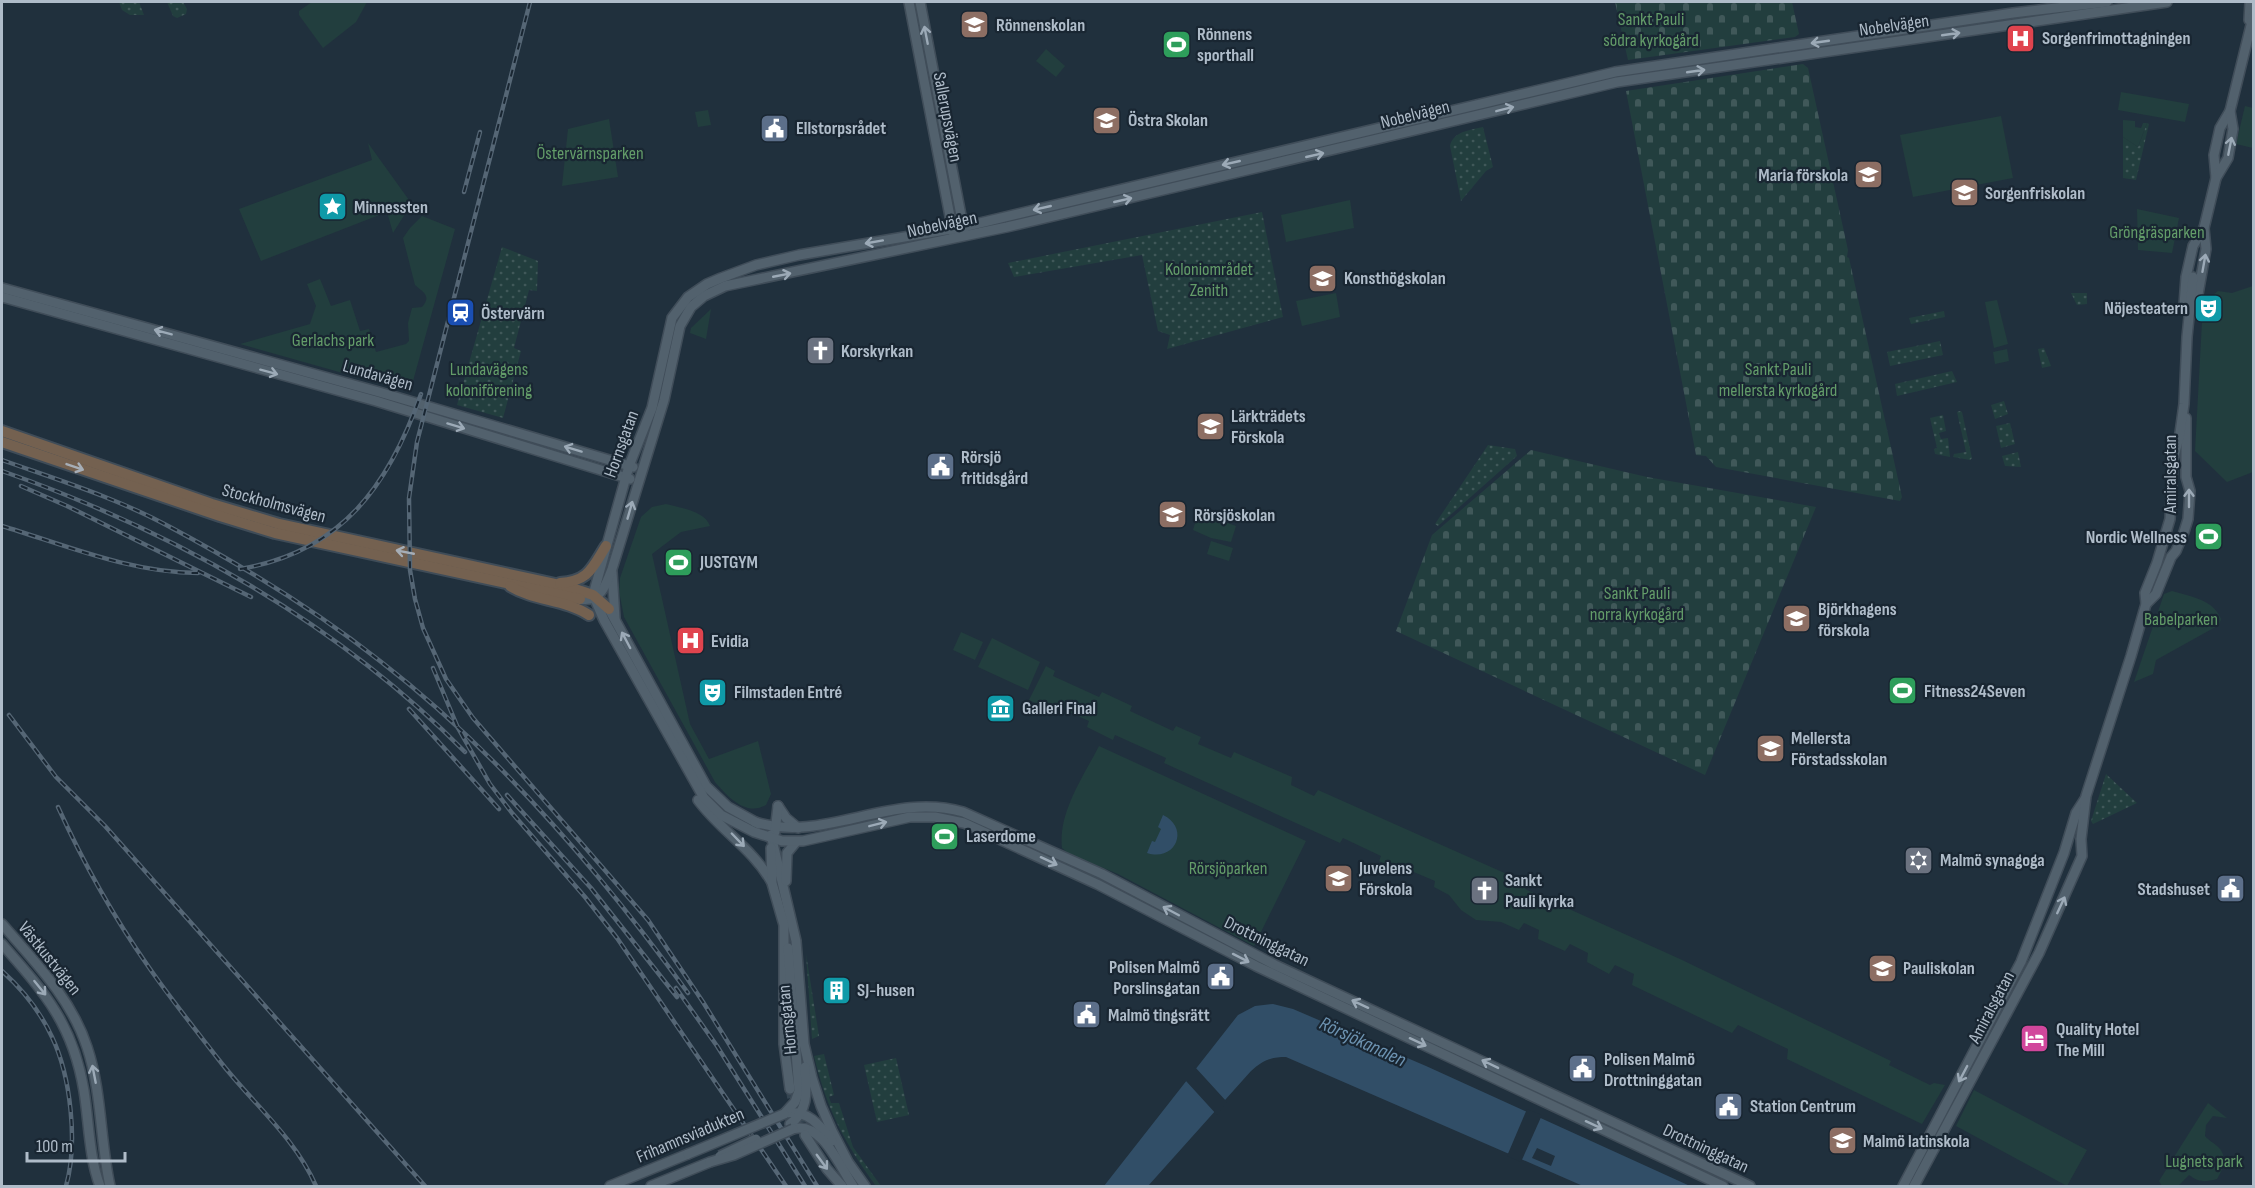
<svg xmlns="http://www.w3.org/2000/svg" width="2255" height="1188" viewBox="0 0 2255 1188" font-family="'Sofia Sans Condensed',sans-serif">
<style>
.grass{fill:url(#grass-dots)}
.cemetery{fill:url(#cemetery-stones)}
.park{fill:#223e3e}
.water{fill:#314e67}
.pier{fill:#20303d}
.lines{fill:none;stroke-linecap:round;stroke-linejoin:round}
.major-tunnel{stroke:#354552;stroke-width:9;stroke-dasharray:9 4.5;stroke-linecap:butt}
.major-casing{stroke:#404d59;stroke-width:12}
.highway-casing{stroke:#3f4c58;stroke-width:14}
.major{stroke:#52616d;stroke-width:9}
.highway{stroke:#746150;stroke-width:10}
.rail-casing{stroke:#556675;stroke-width:4.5}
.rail{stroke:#192632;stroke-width:2;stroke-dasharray:7;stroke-linecap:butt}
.major-bridge-casing{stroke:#404d59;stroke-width:12;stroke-linecap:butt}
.major-bridge{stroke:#52616d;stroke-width:9}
.oneway{stroke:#9caab7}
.oneway2{stroke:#a6aeb7}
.labels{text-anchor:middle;stroke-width:4.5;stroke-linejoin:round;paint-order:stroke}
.park-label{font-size:18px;fill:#639c69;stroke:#192632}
.poi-label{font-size:18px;font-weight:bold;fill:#afbcc9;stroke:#192632;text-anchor:start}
.street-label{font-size:18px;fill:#afbcc9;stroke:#192632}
.water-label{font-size:20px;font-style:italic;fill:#6c92b0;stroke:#192632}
</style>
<defs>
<pattern id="grass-dots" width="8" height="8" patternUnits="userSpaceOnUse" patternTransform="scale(1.5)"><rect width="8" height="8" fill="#223e3e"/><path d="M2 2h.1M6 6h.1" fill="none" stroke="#405859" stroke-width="1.8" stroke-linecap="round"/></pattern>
<pattern id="cemetery-stones" width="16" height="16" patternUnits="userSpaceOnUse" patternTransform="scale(1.5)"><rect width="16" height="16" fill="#223e3e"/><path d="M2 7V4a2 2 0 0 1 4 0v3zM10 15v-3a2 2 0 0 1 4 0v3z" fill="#405859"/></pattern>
</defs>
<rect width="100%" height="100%" fill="#20303d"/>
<g class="grass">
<polygon points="119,2 139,2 144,15 130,15 122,10"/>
<polygon points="167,2 183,2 187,9 186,14 177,18 173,16"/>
<polygon points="2147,123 2149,124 2136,180 2123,178 2123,137 2138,147"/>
<path d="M1483,127l10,40 -7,4 -25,30 -11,-55c3,-15 21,-16 33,-19z"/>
<polygon points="1262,212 1283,317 1167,349 1170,335 1158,331 1142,255 1014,277 1008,263"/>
<polygon points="502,247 538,261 537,291 529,290 514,348 521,351 503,418 457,405"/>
<polygon points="2071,293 2087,293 2087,304 2077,305"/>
<polygon points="1944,311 1945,317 1911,324 1909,318"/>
<polygon points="1940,341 1943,355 1890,366 1887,352"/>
<polygon points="2044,348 2051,366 2042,368 2038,349"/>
<polygon points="1952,371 1957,382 1897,396 1895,384"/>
<polygon points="2004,401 2008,414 1995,419 1991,405"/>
<polygon points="1960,411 1962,412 1972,458 1970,460 1953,457 1954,454 1966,452 1957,412"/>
<polygon points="1943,415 1946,431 1939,433 1941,439 1948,438 1950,457 1935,454 1934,449 1937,448 1930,418"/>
<polygon points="2010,423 2015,444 2001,448 1996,426"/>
<polygon points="1488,445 1515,449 1517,456 1438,526 1435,524"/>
<polygon points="2018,452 2021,467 2005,466 2002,456"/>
<polygon points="2106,774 2137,803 2093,824 2091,821"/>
<polygon points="806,954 819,1036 812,1039"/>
<path d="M824,1054l10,41 -5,2 2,6h8l14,44 28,39h-5c-32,-44 -49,-76 -62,-130z"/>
<polygon points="896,1058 909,1115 877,1122 864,1065"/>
</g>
<g class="cemetery">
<polygon points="1615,2 1792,2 1799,34 1795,37 1628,60"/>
<polygon points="1803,64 1808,68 1848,250 1847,257 1849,258 1902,497 1900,501 1716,467 1706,456 1696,455 1626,91"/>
<polygon points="1531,450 1647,477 1816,507 1705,775 1396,631 1432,535"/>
</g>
<g class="park">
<polygon points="312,2 367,2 356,22 323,48 299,15 299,11"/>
<polygon points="1046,49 1065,66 1056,77 1036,61"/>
<polygon points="2121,92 2189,104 2185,122 2118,110"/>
<polygon points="2245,106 2253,108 2253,148 2236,144"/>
<polygon points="708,110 711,125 698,127 695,112"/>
<polygon points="2001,116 2013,178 1913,197 1900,135"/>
<polygon points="609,119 618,177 562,186 568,129"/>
<polygon points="2123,120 2135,121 2135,127 2141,128 2143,123 2147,123 2138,147 2123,137"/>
<polygon points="368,143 409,200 410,206 393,233 387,212 261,261 239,209 372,160"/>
<polygon points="1350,200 1354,228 1286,242 1281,215"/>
<polygon points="2137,209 2179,218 2172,253 2138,250"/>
<path d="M422,216l33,13 -45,163 -170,-48 70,-20 6,-18 -9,-22 13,-5 11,27 19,-6 10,31 9,-2 7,23 30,-8 3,-3 -1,-18 4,-15 10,-1c10,-11 1,-15 -7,-22l-12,-47 7,-10z"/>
<polygon points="2253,286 2253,472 2227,482 2195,451 2203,303 2218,291 2232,293"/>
<polygon points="1336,293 1340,317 1302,326 1296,301"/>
<polygon points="1997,300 2008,344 1994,348 1985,302"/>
<polygon points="711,309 706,339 690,333 691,328"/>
<polygon points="2007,349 2009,361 1995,364 1993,352"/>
<path d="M666,504c15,4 39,7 44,22l-29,6 -29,22 38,170 19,35 49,-18 13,53 -5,11c-20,12 -39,-9 -51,-23l-91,-165 -5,-26 1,-13 21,-61 11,-10z"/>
<polygon points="1198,514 1217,519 1236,526 1231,542 1211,538 1193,530"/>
<polygon points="1211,541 1233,548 1229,561 1207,554"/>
<path d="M2172,591c19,6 41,8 49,28l-2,6 -63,35 -3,14 -19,8 30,-88z"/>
<polygon points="961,632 983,642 975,660 953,650"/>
<polygon points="992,638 1040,662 1028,690 978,667"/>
<polygon points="1046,666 1055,671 1053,676 1099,697 1102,692 1132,706 1130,711 1173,731 1176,726 1201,737 1198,744 1231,758 1234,752 1292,777 1291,785 1314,796 1318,790 1509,875 1527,890 1680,959 1891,1061 1889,1065 1930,1085 1934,1083 1945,1085 1922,1124 1787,1059 1788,1049 1738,1025 1732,1033 1632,985 1634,974 1615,965 1609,974 1587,962 1588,953 1570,944 1565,951 1538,939 1539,930 1524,923 1519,930 1501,922 1476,920 1461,910 1449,895 1434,887 1435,881 1409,870 1407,875 1379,861 1381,856 1343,838 1340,843 1164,763 1166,758 1115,735 1113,740 1087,727 1089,721 1044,701 1041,706 1029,700"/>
<path d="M1099,746l207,95 -52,105 -136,-72 -49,-20 -7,-6c-4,-35 21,-71 37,-102z"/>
<polygon points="1974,1090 2087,1150 2067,1186 1956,1126"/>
<path d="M2208,1103l19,15 -14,-2 -7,9 -1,11c4,5 8,6 12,10 11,9 7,22 0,33 -12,3 -17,4 -28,-4l-11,11h-16l-3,-5z"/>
</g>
<g class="water">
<path d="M1163,815c27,13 13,47 -16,38l5,-12 3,1 6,-13 -3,-2z"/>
<path d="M1273,1004l20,5 133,57 264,120h-107l-297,-129c-16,0 -24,4 -35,14l-103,115h-44l134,-171 17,-9z"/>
</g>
<g class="pier">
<polygon points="1195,1067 1227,1102 1217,1115 1186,1081 1182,1081"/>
<polygon points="1527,1109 1542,1115 1521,1162 1507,1156"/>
<polygon points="1537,1148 1555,1156 1551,1166 1532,1158"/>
</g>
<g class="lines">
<polyline class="major-tunnel" points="790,1089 794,1109 805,1135"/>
<defs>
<g id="major">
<polyline points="909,2 953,232"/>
<polyline points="920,2 964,231"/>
<polyline points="2249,20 2250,2"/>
<polyline points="2216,178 2214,155 2220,128 2230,111 2254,13"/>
<polyline points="2,288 379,392 633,467"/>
<polyline points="2,297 376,401 630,479"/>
<polyline points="2197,300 2206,249 2204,228"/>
<polyline points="2184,305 2186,277 2193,246 2204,228 2216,178 2228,158 2233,129 2230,111"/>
<polyline points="612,572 615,618"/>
<path d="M580,599c20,4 26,-14 32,-30l52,-169 16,-74 11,-19 13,-11 21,-10 282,-59 610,-145 550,-80"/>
<polyline points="2146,604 2156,594 2171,557 2176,551 2184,532 2188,519 2190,491 2186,477 2186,418"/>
<polyline points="609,609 706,786 728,807 759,824"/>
<path d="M698,800c22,30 54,48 73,81"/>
<polyline points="778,806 786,818 798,828"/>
<path d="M755,822c69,22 136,-31 208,-10l139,62 173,91 475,221"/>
<polyline points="775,832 778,806"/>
<polyline points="771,835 796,941 804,1044 812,1078 821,1106 832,1131 848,1162 865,1186"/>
<polyline points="771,848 772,883 784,925 784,1044 790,1089"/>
<polyline points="786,881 787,853 796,842"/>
<path d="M2,924c33,38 69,74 85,123 15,45 13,94 23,139"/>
<path d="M2,944c43,49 71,80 82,147 5,31 5,66 16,95"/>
<path d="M785,1113c23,-3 34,11 47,28"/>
<polyline points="784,1114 795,1102 799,1091 788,948"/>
<path d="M790,1124c20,-14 16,-36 15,-57"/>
<path d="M793,1129c29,-8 47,38 60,57"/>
<polyline points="805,1135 827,1169 842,1186"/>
<polyline points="610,1186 688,1154"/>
<polyline points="651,1186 710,1162"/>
<polyline points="1723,1186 1256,966 1097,884 964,823 935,817 910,817 803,841 782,841 754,832 721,815 704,798 604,620 593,595 629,466 652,408 672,318 688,297 707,284 721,278 756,265 799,255 963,227 1615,72 2013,13 2107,2"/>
<polyline points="1903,1186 2021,962 2064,853 2076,813 2085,799"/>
<polyline points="1914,1186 2039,953 2082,856 2081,839 2086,796 2131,656 2146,604 2145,593 2157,563 2170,519 2173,460 2180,433 2184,404 2187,337 2193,277"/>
</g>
<g id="highway">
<polyline points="2,431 212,504 279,524 569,587 593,595 609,609"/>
<polyline points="2,442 220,516 275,533 580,599"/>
<path d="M560,583c29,-2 32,-15 46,-37"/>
<path d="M510,586c24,15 55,13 79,29"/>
</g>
</defs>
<use href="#major" class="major-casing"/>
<use href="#highway" class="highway-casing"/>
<use href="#major" class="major"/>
<use href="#highway" class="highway"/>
<defs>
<g id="rail">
<polyline points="530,2 417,442 409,498 410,570 415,599 423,628 446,679 473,718 648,920 703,1002 817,1186"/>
<polyline points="464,192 480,132"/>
<path d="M2,460c56,20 115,38 168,67 73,39 145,83 210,134 118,91 221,212 308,332"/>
<path d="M2,471c171,60 335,151 463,281"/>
<polyline points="21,486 67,506 251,597"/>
<path d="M2,526c63,19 129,47 196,47"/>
<path d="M240,569c102,-17 149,-84 181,-175"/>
<polyline points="433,668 458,728 490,784 512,813 585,897 617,938 786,1186"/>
<polyline points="409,709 499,809"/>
<polyline points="9,715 56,777 105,826 425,1186"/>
<polyline points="507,795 591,888 677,997"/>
<path d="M58,807c25,55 55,109 90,159 22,32 47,63 71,94 33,43 75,76 97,126"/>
<path d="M2,971c20,18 38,40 50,66 19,40 26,107 14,149"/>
<polyline points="676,988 717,1046 805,1186"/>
</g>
</defs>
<use href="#rail" class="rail-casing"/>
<use href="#rail" class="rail"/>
<defs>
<g id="major-bridge">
<polyline points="688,1154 784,1114"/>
<polyline points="720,1156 756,1139"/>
<polyline points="710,1162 734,1155 793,1129"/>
</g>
</defs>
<use href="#major-bridge" class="major-bridge-casing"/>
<use href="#major-bridge" class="major-bridge"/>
</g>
<defs><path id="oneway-shaft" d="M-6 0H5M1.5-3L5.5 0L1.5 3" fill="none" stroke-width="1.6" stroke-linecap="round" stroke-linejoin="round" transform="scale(1.5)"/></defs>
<g class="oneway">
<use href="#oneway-shaft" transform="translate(1951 34) rotate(-8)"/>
<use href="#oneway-shaft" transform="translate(926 35) rotate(-101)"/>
<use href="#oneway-shaft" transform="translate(1820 42) rotate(172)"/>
<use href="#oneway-shaft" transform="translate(1696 71) rotate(-8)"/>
<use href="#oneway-shaft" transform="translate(1505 109) rotate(-14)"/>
<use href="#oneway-shaft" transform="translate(2230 146) rotate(-79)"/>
<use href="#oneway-shaft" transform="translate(1315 155) rotate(-13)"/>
<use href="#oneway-shaft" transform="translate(1231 163) rotate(167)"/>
<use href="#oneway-shaft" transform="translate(1123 200) rotate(-13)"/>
<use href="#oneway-shaft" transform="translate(1042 208) rotate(167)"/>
<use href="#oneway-shaft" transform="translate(874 242) rotate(170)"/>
<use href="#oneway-shaft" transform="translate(2204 263) rotate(-80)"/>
<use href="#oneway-shaft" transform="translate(782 275) rotate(-11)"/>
<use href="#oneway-shaft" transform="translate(163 332) rotate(-165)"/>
<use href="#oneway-shaft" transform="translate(269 372) rotate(15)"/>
<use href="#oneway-shaft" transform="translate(456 426) rotate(17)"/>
<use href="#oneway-shaft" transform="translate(573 449) rotate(-163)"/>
<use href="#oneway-shaft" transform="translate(2189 498) rotate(-90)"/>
<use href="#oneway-shaft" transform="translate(630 510) rotate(-74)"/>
<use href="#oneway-shaft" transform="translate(626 640) rotate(-118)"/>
<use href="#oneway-shaft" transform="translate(878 824) rotate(-14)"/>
<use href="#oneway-shaft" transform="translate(738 840) rotate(46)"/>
<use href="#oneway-shaft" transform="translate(1049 861) rotate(25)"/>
<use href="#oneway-shaft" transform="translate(2061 905) rotate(-65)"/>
<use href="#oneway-shaft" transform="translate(1171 911) rotate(-152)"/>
<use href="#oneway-shaft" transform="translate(1241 958) rotate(27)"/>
<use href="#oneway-shaft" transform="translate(40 988) rotate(51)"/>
<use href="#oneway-shaft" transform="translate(1360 1004) rotate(-155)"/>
<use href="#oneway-shaft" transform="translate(1418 1042) rotate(25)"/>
<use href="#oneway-shaft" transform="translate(1490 1064) rotate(-154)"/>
<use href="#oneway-shaft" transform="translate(94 1074) rotate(-101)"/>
<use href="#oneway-shaft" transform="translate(1963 1074) rotate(118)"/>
<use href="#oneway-shaft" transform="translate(1594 1125) rotate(25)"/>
<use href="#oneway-shaft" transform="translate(822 1162) rotate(54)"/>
</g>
<g class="oneway2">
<use href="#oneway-shaft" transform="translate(75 467) rotate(19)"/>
<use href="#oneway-shaft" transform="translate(405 552) rotate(-169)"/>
</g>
<defs>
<symbol id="school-square" viewBox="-11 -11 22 22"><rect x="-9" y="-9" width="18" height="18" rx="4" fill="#8d6e63" stroke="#192632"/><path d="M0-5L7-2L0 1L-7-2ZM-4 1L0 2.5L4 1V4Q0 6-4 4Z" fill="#fff"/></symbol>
<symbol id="hospital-square" viewBox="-11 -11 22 22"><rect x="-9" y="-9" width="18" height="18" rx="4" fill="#e0444e" stroke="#192632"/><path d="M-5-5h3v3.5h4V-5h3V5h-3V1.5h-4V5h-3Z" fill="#fff"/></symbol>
<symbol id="stadium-square" viewBox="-11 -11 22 22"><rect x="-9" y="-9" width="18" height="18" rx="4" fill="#2e9e5b" stroke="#192632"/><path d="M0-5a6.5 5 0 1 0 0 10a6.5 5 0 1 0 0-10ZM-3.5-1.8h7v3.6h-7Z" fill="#fff"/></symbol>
<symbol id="civic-square" viewBox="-11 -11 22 22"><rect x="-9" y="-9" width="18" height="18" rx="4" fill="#5c6f8a" stroke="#192632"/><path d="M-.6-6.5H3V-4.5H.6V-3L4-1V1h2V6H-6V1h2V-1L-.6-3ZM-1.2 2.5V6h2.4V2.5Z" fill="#fff"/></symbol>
<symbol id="sight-square" viewBox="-11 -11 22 22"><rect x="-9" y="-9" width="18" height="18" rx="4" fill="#0f9aa8" stroke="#192632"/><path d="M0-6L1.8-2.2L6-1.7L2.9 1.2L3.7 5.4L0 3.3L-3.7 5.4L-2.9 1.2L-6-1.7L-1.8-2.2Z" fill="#fff"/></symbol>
<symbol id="university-square" viewBox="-11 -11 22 22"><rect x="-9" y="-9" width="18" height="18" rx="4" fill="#8d6e63" stroke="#192632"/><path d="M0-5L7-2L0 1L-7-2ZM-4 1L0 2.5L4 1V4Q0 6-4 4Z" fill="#fff"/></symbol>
<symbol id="theatre-square" viewBox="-11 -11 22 22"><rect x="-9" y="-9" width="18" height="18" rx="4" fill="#0f9aa8" stroke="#192632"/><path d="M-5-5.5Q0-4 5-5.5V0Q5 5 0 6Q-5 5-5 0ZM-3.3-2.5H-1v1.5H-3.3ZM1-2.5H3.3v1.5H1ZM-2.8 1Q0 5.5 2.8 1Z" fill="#fff"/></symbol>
<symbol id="station-square" viewBox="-11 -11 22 22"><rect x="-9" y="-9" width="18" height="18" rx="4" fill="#1a4fb4" stroke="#192632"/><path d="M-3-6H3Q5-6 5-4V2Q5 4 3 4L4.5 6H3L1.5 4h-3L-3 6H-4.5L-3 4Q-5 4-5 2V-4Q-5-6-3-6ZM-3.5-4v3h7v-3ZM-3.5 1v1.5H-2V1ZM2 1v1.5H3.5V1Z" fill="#fff"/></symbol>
<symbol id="church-square" viewBox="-11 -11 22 22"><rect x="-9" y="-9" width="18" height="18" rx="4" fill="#6b7280" stroke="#192632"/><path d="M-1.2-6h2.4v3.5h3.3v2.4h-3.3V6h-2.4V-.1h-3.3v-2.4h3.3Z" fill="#fff"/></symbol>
<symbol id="museum-square" viewBox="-11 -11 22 22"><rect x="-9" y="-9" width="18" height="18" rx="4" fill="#0f9aa8" stroke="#192632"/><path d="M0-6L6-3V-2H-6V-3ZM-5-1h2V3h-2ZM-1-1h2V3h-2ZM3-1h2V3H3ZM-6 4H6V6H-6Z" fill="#fff"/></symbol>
<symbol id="synagogue-square" viewBox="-11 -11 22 22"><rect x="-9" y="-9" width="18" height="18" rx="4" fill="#6b7280" stroke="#192632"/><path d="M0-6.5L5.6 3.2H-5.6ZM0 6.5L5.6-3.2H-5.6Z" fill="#fff"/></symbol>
<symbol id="building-square" viewBox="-11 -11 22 22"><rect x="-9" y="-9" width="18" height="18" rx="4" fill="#0f9aa8" stroke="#192632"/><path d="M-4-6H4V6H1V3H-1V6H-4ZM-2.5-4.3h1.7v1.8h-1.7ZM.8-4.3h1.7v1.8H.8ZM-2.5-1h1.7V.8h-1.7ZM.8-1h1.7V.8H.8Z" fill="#fff"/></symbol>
<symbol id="hotel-square" viewBox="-11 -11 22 22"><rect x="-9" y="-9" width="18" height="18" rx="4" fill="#d1479c" stroke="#192632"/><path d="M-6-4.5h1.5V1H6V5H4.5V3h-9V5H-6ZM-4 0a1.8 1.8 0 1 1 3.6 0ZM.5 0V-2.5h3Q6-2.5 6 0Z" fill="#fff"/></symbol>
</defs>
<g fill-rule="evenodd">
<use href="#school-square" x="958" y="8" width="33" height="33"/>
<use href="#hospital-square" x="2004" y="22" width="33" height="33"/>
<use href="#stadium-square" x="1160" y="28" width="33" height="33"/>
<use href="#school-square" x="1090" y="104" width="33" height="33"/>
<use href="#civic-square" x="758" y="112" width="33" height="33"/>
<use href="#school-square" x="1852" y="158" width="33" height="33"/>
<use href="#school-square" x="1948" y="176" width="33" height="33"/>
<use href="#sight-square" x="316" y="190" width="33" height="33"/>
<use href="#university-square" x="1306" y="262" width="33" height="33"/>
<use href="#theatre-square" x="2192" y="292" width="33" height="33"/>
<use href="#station-square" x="444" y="296" width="33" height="33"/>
<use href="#church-square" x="804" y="334" width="33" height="33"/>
<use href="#school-square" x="1194" y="410" width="33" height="33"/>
<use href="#civic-square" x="924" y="450" width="33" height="33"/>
<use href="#school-square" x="1156" y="498" width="33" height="33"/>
<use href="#stadium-square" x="2192" y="520" width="33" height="33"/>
<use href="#stadium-square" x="662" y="546" width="33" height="33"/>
<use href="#school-square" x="1780" y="602" width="33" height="33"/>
<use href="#hospital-square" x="674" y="624" width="33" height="33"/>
<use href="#stadium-square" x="1886" y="674" width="33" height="33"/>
<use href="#theatre-square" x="696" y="676" width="33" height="33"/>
<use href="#museum-square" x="984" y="692" width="33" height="33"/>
<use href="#school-square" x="1754" y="732" width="33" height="33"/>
<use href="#stadium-square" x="928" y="820" width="33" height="33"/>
<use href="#synagogue-square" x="1902" y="844" width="33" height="33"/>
<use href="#school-square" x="1322" y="862" width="33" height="33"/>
<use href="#civic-square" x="2214" y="872" width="33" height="33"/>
<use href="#church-square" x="1468" y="874" width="33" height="33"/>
<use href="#school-square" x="1866" y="952" width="33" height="33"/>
<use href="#civic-square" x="1204" y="960" width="33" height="33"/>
<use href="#building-square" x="820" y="974" width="33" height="33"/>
<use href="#civic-square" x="1070" y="998" width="33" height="33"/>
<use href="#hotel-square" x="2018" y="1022" width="33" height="33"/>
<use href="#civic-square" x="1566" y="1052" width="33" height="33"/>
<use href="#civic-square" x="1712" y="1090" width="33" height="33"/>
<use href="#school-square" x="1826" y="1124" width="33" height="33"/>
</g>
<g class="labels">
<g class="park-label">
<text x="1651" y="25">Sankt Pauli<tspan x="1651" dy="21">södra kyrkogård</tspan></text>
<text x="590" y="159">Östervärnsparken</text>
<text x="2157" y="238">Gröngräsparken</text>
<text x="1209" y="275">Koloniområdet<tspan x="1209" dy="21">Zenith</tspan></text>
<text x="333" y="346">Gerlachs park</text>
<text x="489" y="375">Lundavägens<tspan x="489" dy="21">koloniförening</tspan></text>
<text x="1778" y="375">Sankt Pauli<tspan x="1778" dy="21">mellersta kyrkogård</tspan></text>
<text x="1637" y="599">Sankt Pauli<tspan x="1637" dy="21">norra kyrkogård</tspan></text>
<text x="2181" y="625">Babelparken</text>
<text x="1228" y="874">Rörsjöparken</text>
<text x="2204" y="1167">Lugnets park</text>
</g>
<g class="poi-label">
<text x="996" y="31">Rönnenskolan</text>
<text x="1197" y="40">Rönnens<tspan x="1197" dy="21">sporthall</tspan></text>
<text x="2042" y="44">Sorgenfrimottagningen</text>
<text x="1128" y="126">Östra Skolan</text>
<text x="796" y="134">Ellstorpsrådet</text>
<text x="1848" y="181" text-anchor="end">Maria förskola</text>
<text x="1985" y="199">Sorgenfriskolan</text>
<text x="354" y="213">Minnessten</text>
<text x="1344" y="284">Konsthögskolan</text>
<text x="2188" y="314" text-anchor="end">Nöjesteatern</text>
<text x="481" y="319">Östervärn</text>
<text x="841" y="357">Korskyrkan</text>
<text x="1231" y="422">Lärkträdets<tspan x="1231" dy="21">Förskola</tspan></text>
<text x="961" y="463">Rörsjö<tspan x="961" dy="21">fritidsgård</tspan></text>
<text x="1194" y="521">Rörsjöskolan</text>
<text x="2187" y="543" text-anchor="end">Nordic Wellness</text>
<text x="700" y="568">JUSTGYM</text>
<text x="1818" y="615">Björkhagens<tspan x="1818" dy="21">förskola</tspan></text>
<text x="711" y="647">Evidia</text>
<text x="1924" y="697">Fitness24Seven</text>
<text x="734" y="698">Filmstaden Entré</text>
<text x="1022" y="714">Galleri Final</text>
<text x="1791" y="744">Mellersta<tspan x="1791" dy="21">Förstadsskolan</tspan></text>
<text x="966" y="842">Laserdome</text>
<text x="1940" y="866">Malmö synagoga</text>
<text x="1359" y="874">Juvelens<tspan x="1359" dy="21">Förskola</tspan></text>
<text x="1505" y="886">Sankt<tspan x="1505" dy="21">Pauli kyrka</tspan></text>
<text x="2210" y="895" text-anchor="end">Stadshuset</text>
<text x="1200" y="973" text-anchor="end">Polisen Malmö<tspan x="1200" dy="21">Porslinsgatan</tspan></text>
<text x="1903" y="974">Pauliskolan</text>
<text x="857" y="996">SJ-husen</text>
<text x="1108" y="1021">Malmö tingsrätt</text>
<text x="2056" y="1035">Quality Hotel<tspan x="2056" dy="21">The Mill</tspan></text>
<text x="1604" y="1065">Polisen Malmö<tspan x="1604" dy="21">Drottninggatan</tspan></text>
<text x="1750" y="1112">Station Centrum</text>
<text x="1863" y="1147">Malmö latinskola</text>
</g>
<g class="street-label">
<text transform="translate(1894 25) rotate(-8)" y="6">Nobelvägen</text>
<text transform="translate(1415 114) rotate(-14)" y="6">Nobelvägen</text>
<text transform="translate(948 117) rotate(79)" y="6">Sallerupsvägen</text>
<text transform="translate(942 224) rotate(-12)" y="6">Nobelvägen</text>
<text transform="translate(378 375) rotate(16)" y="6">Lundavägen</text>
<text transform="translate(621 444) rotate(-70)" y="6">Hornsgatan</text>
<text transform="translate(2170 474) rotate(-90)" y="6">Amiralsgatan</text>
<text transform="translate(274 503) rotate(15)" y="6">Stockholmsvägen</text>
<text transform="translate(1267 941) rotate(26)" y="6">Drottninggatan</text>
<text transform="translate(50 958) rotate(51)" y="6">Västkustvägen</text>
<text transform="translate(1991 1007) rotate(-62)" y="6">Amiralsgatan</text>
<text transform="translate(787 1020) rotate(-96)" y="6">Hornsgatan</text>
<text transform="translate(690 1135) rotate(-23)" y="6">Frihamnsviadukten</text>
<text transform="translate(1706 1148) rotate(25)" y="6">Drottninggatan</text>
</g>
<g class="water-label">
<text transform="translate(1363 1041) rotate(25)" y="7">Rörsjökanalen</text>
</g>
</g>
<rect width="2255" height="1188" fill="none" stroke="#afbcc9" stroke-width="6"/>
<path d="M27 1152v9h98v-9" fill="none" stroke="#afbcc9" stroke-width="3"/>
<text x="36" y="1152" font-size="18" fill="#afbcc9" stroke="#192632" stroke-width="4.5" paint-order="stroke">100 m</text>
</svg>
